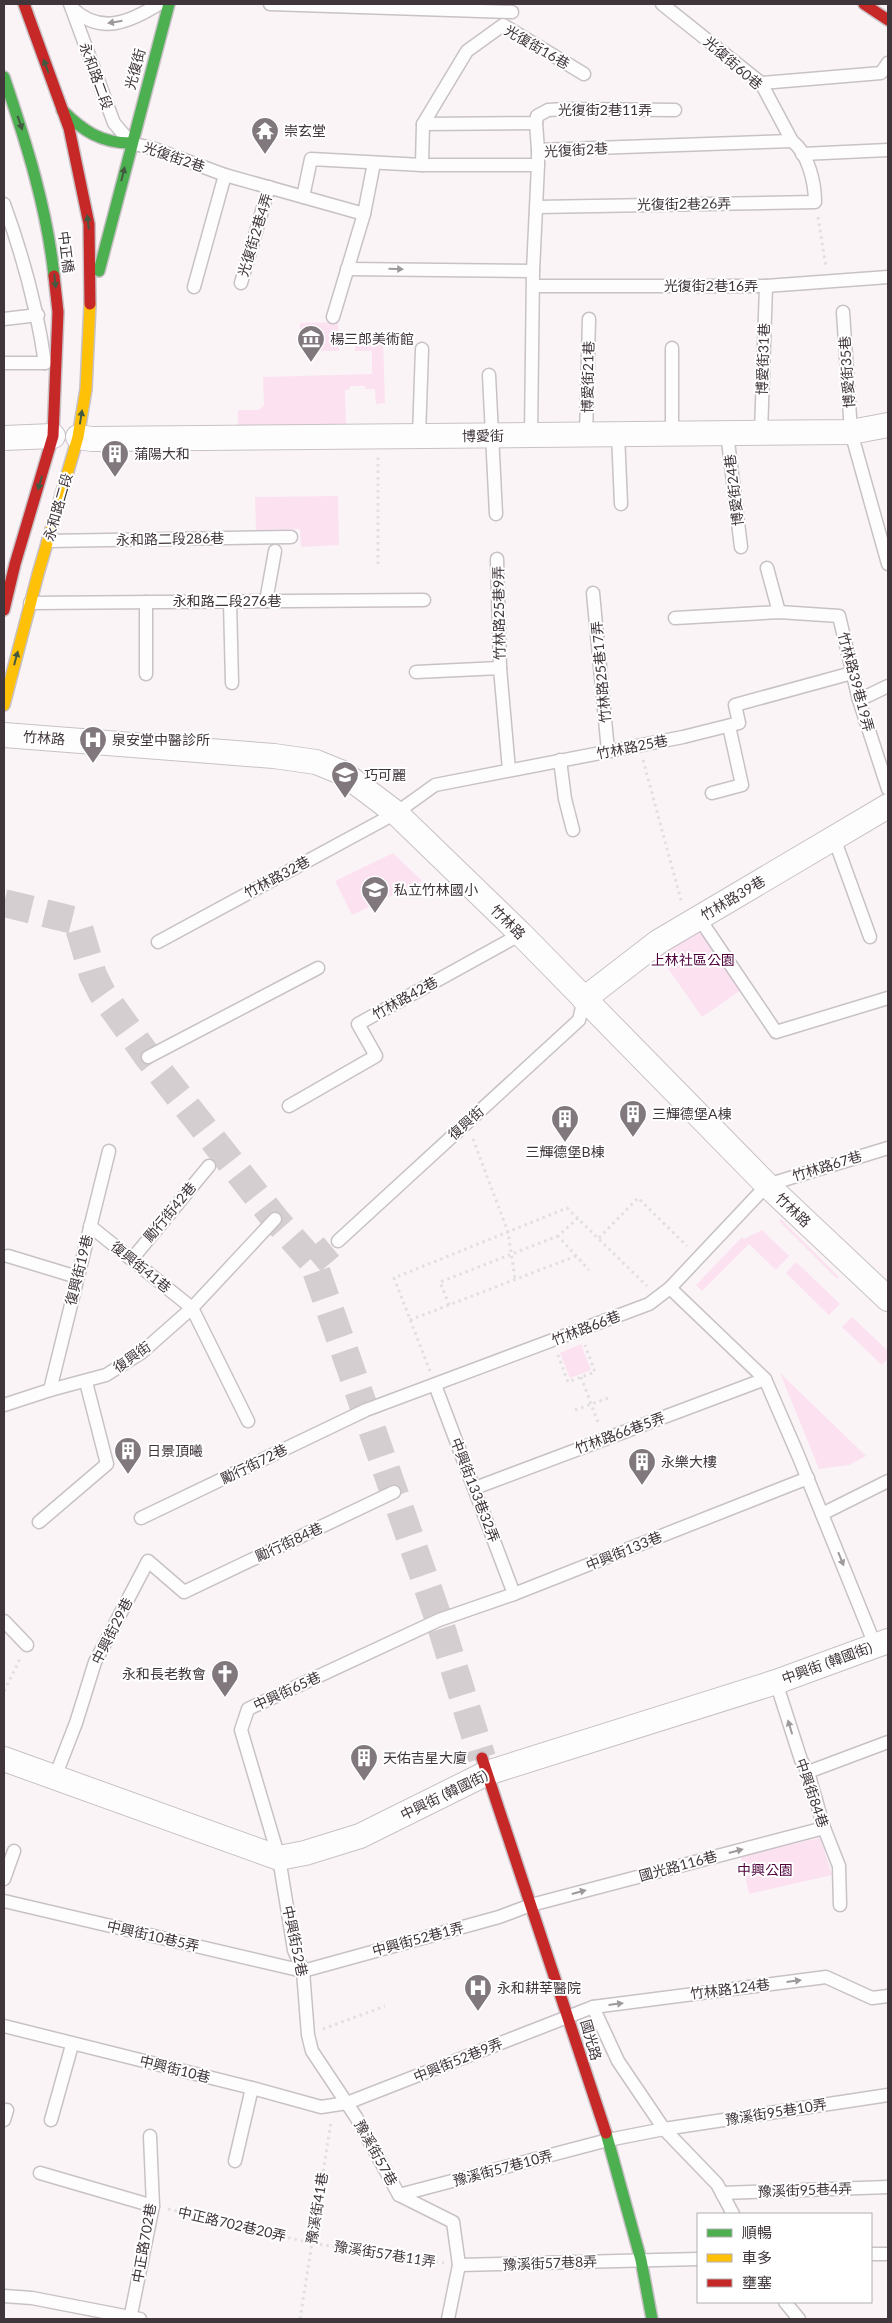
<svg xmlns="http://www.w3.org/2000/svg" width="892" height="2323" viewBox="0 0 892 2323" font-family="Lato,'Noto Sans TC',sans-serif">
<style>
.green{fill:#fce1f1}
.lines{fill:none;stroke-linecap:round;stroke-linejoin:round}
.street-tunnel{stroke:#d5ced1;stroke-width:24;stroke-dasharray:24 12;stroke-linecap:butt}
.secondary-tunnel{stroke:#d5ced1;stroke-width:28;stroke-dasharray:28 14;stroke-linecap:butt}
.lane-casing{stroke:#c8c1c6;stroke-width:15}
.street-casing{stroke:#c8c1c6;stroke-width:26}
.fast-casing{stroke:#c8c1c6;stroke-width:14}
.slow-casing{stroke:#c8c1c6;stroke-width:14}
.jam-casing{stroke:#c8c1c6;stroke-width:14}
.path{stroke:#e1dfe0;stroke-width:3;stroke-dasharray:2.5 4;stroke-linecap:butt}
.lane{stroke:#fefdfe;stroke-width:12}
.street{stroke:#fefdfe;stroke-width:24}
.fast{stroke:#4caf50;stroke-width:11}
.slow{stroke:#ffc107;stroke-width:11}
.jam{stroke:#c62828;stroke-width:11}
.oneway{fill:#9e999c}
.oneway2{fill:#435a41}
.labels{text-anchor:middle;stroke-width:4;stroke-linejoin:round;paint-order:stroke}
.street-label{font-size:14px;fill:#3f353b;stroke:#fff}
.poi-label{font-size:14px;fill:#3f353b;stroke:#fff;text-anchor:start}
.park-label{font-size:14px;fill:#4e003c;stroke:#fff}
</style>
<rect width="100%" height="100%" fill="#faf4f7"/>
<g class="green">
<polygon points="338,322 339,351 317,351 316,349 309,349 309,347 300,345 300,323"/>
<polygon points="355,340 383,340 385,403 376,404 375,389 365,389 365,386 350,386 350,389 345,390 346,427 238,429 238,410 259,410 264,405 263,377 372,374 372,351 355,351"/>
<polygon points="338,496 339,545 301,547 300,529 256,530 255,497"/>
<polygon points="393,853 422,881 352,915 335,881"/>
<polygon points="687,932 704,932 741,990 702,1017 658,954"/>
<polygon points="781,1219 839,1277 837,1279 779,1221"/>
<polygon points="762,1230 789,1256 776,1270 749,1244 702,1291 696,1285 742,1237 744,1239"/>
<polygon points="796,1262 840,1304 829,1315 786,1273"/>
<polygon points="852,1317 888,1351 888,1358 882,1365 842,1327"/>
<polygon points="581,1344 591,1370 570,1378 560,1353"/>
<polygon points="780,1373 866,1456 849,1465 819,1469"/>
<polygon points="820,1838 832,1875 749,1894 741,1856"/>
</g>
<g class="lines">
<polyline class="street-tunnel" points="313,1262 338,1241"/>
<polyline class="secondary-tunnel" points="4,903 77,921 93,975 102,993 148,1057 275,1219 313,1262 439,1620 482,1758"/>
<defs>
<g id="lane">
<polyline points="70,4 114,123 131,143 155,149 225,175 364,214 374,163"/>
<polyline points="270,4 512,12"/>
<path d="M73,9c28,26 57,13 86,-5"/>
<polyline points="761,83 881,73 888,63"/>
<polyline points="536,123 538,150"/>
<polyline points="423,124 536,123 537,116 548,110 565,109 675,110"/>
<polyline points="802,154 888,150"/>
<polyline points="422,165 423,124 467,51 503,25 584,74"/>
<polyline points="303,197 311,159 422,165 538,165 538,150 792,141"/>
<path d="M4,204c19,52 33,104 41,159"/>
<path d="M538,207l277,-5c0,-20 -7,-49 -23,-61l-31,-58 -99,-79"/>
<polyline points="347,269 533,271"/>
<polyline points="241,283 269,187"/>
<polyline points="534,286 766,286 888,277"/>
<polyline points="194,287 225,175"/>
<polyline points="843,312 851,432 888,564"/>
<polyline points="333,317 364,214"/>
<polyline points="4,319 38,315"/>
<polyline points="672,348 672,434"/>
<polyline points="4,363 45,363"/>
<polyline points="489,375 496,514"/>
<polyline points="727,433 741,547"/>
<polyline points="761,433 766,286"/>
<polyline points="618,434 621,504"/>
<polyline points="531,435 533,271 538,165"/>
<polyline points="586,435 589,319"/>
<polyline points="419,436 422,349"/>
<polyline points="48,541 291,537"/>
<polyline points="497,559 500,668"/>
<polyline points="767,568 779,612"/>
<polyline points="593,593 608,751"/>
<polyline points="230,601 232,683"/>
<polyline points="266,601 275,551"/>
<polyline points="146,602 146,674"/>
<polyline points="30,603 424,600"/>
<polyline points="675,618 779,612 839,616 859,700 888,789"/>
<polyline points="416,672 500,668 509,770"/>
<polyline points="859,700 888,686"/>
<polyline points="560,760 565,799 573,830"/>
<polyline points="712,793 742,785 729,726"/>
<polyline points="834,838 870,937"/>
<polyline points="699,918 776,1032 888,998"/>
<polyline points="158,942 396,813 435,785 683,737 739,723 735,705 852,673"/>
<polyline points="148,1057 318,968"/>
<polyline points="289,1106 376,1056 358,1024 521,934"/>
<polyline points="90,1226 192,1308 248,1421"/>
<polyline points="338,1241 579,1020 584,999"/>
<polyline points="8,1256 77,1277"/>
<polyline points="132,1259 209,1166"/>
<polyline points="670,1288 765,1379 798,1455 875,1645"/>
<polyline points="435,1385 514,1594"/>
<polyline points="50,1390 109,1151"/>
<polyline points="4,1405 50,1390 106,1375 141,1353 192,1308 275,1219"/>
<polyline points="475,1488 765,1379"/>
<polyline points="822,1514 888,1481"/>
<polyline points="141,1518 366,1410 649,1304 670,1288 767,1185 888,1148"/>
<polyline points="39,1522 107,1464 86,1382"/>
<polyline points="4,1621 27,1645"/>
<polyline points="776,1682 801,1760 808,1772 824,1828 839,1866 840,1905"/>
<polyline points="808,1772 888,1742"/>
<polyline points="55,1777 76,1723 95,1662 148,1561 184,1592 394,1492"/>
<polyline points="4,1879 14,1851"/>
<polyline points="4,1901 303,1971 499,1917 531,1905 824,1828"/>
<polyline points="593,2007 618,2061 664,2129 717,2184 733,2214"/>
<polyline points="4,2026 252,2088 321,2107 347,2103 593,2007 826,1977 872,1998 888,1996"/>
<polyline points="4,2120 7,2110"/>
<polyline points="51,2120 72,2045"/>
<polyline points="235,2161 252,2088"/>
<polyline points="40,2173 153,2206"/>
<polyline points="722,2193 888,2187"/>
<polyline points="399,2195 608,2140 664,2129 888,2095"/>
<polyline points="871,2254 888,2254"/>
<polyline points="459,2265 698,2259"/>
<polyline points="4,2296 32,2298 140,2319"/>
<polyline points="785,2302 799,2319"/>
<polyline points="130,2319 153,2206 150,2136"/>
<polyline points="448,2319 459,2265 453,2222 399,2195 356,2117 312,2051 308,2035 303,1971 294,1950 279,1858 241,1730 248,1709 439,1620 514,1594 808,1478"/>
</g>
<g id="street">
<polyline points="78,437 92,439 851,432 888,425"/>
<polyline points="4,438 53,436"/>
<polyline points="4,735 274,756 316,762 343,773 396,813 521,934 767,1185 888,1299"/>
<polyline points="584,999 658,942 888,806"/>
<polyline points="4,1759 279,1858 305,1853 360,1836 487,1773 776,1682 888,1641"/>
</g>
<g id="fast">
<path d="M4,77c22,65 43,131 50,199"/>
<path d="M62,110c21,21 39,33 69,33"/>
<polyline points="99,271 169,4"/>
<polyline points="606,2133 641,2260 652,2319"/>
</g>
<polyline id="slow" points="4,705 38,574 78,437 86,389 90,304"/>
<g id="jam">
<polyline points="24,4 69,128 89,224 90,304"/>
<polyline points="864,4 888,20"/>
<polyline points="4,610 15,564 53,436 58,312 54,276"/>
<polyline points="482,1758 606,2133"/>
</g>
</defs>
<use href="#lane" class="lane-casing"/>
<use href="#street" class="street-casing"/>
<use href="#fast" class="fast-casing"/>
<use href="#slow" class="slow-casing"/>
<use href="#jam" class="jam-casing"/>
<g class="path">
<polyline points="818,217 826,267"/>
<polyline points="378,564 378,457"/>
<polyline points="643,760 682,904"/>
<polyline points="473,1139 508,1232 515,1279"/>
<polyline points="578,1218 558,1236 589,1270"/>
<polyline points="599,1238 638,1198 687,1246"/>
<polyline points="449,1305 440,1282 558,1236"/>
<polyline points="410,1320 576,1256"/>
<polyline points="558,1355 568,1382 595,1372 585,1345"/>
<polyline points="430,1371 394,1278 567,1208 647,1286"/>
<polyline points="581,1377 599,1425"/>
<polyline points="575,1410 608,1398"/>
<polyline points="4,1691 20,1659"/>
<polyline points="323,2029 385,2006"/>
<polyline points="168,2209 311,2243 444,2263"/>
<polyline points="300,2319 331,2122"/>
</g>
<use href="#lane" class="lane"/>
<use href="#street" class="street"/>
<use href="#fast" class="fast"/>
<use href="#slow" class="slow"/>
<use href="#jam" class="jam"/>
</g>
<defs><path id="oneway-solid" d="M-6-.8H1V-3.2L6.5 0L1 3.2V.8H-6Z" transform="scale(1.25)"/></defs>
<g class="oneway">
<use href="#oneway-solid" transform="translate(115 22) rotate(171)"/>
<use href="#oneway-solid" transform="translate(396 269) rotate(1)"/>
<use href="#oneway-solid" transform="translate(841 1559) rotate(68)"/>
<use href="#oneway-solid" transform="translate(790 1727) rotate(-107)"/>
<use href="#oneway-solid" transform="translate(736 1851) rotate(-15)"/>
<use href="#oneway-solid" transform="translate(579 1892) rotate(-15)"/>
<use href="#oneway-solid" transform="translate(794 1981) rotate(-7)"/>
<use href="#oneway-solid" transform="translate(616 2004) rotate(-7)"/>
</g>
<g class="oneway2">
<use href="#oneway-solid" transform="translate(46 66) rotate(-110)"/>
<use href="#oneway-solid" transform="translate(20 123) rotate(71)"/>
<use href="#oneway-solid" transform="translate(123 174) rotate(-76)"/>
<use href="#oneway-solid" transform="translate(88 222) rotate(-97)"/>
<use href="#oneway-solid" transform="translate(55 281) rotate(84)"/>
<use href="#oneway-solid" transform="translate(81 417) rotate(-81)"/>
<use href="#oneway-solid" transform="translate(40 483) rotate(106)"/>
<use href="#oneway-solid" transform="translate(16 658) rotate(-75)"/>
</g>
<defs>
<symbol id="temple-pin" viewBox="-11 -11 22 30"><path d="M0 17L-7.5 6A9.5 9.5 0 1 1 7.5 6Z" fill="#80787d" stroke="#fff"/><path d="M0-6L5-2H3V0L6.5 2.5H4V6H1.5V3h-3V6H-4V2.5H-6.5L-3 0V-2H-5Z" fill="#fff"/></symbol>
<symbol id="museum-pin" viewBox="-11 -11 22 30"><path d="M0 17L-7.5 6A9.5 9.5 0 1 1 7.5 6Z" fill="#80787d" stroke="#fff"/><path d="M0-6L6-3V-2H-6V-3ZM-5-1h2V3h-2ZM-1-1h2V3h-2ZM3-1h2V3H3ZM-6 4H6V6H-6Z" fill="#fff"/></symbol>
<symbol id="building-pin" viewBox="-11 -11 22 30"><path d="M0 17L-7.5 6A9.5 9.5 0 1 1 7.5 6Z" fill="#80787d" stroke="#fff"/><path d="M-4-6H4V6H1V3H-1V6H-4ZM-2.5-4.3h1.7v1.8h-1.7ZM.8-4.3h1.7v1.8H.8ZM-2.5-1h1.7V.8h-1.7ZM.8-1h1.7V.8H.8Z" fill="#fff"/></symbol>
<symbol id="hospital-pin" viewBox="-11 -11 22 30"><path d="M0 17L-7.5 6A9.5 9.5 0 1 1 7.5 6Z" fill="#80787d" stroke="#fff"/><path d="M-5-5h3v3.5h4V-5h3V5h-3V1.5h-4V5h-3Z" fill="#fff"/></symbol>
<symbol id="school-pin" viewBox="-11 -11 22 30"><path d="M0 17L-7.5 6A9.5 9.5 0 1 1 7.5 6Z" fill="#80787d" stroke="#fff"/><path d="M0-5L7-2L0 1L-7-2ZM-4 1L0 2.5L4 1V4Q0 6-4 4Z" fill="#fff"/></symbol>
<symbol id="church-pin" viewBox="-11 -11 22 30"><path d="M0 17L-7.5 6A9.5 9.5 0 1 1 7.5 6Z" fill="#80787d" stroke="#fff"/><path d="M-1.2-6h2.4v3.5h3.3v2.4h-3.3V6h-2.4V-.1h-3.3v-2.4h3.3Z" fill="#fff"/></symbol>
</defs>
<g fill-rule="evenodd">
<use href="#temple-pin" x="249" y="115" width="32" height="43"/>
<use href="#museum-pin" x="295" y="323" width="32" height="43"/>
<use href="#building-pin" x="99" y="438" width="32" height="43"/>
<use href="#hospital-pin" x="77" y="724" width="32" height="43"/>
<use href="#school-pin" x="329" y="759" width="32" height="43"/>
<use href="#school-pin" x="359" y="874" width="32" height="43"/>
<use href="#building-pin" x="617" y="1098" width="32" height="43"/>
<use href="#building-pin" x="549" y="1103" width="32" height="43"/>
<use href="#building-pin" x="112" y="1435" width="32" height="43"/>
<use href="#building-pin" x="626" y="1446" width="32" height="43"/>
<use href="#church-pin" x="209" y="1658" width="32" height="43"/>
<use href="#building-pin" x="348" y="1742" width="32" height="43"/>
<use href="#hospital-pin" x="462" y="1972" width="32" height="43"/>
</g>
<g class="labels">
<g class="street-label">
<text transform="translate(537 47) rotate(30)" y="5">光復街16巷</text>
<text transform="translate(733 63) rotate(41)" y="5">光復街60巷</text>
<text transform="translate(135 69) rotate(-75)" y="5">光復街</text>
<text transform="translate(96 76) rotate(70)" y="5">永和路二段</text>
<text x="605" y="115">光復街2巷11弄</text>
<text transform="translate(576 150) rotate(-3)" y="5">光復街2巷</text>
<text transform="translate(174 157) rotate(19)" y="5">光復街2巷</text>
<text transform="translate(684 204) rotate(-1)" y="5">光復街2巷26弄</text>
<text transform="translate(255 235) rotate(-73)" y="5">光復街2巷4弄</text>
<text transform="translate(66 252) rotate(83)" y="5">中正橋</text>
<text x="711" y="291">光復街2巷16弄</text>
<text transform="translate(763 359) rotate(-88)" y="5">博愛街31巷</text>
<text transform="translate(847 372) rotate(-94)" y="5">博愛街35巷</text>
<text transform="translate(588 377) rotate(-89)" y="5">博愛街21巷</text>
<text transform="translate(483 436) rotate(-1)" y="5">博愛街</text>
<text transform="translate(734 490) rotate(-97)" y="5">博愛街24巷</text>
<text transform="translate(58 507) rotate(-74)" y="5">永和路二段</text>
<text transform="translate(170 539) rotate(-1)" y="5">永和路二段286巷</text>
<text x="227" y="606">永和路二段276巷</text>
<text transform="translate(499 613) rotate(-91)" y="5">竹林路25巷9弄</text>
<text transform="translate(601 672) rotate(-95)" y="5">竹林路25巷17弄</text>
<text transform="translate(856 682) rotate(75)" y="5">竹林路39巷19弄</text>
<text transform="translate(44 738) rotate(4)" y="5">竹林路</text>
<text transform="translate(632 747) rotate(-11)" y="5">竹林路25巷</text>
<text transform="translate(277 877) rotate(-28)" y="5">竹林路32巷</text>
<text transform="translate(733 898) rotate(-31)" y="5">竹林路39巷</text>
<text transform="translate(508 922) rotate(45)" y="5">竹林路</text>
<text transform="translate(405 998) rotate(-29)" y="5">竹林路42巷</text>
<text transform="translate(466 1123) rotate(-42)" y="5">復興街</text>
<text transform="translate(827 1166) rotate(-17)" y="5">竹林路67巷</text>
<text transform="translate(793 1210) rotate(43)" y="5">竹林路</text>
<text transform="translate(170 1212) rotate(-50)" y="5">勵行街42巷</text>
<text transform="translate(141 1267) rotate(39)" y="5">復興街41巷</text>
<text transform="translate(79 1270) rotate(-76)" y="5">復興街19巷</text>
<text transform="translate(586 1328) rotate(-21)" y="5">竹林路66巷</text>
<text transform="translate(132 1357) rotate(-35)" y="5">復興街</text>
<text transform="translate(620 1433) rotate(-20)" y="5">竹林路66巷5弄</text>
<text transform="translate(254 1464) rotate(-26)" y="5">勵行街72巷</text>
<text transform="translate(475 1490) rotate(69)" y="5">中興街133巷32弄</text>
<text transform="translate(289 1542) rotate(-25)" y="5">勵行街84巷</text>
<text transform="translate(624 1551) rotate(-22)" y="5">中興街133巷</text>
<text transform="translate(112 1631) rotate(-63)" y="5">中興街29巷</text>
<text transform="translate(827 1663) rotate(-20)" y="5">中興街 (韓國街)</text>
<text transform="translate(287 1691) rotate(-25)" y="5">中興街65巷</text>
<text transform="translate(812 1793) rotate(71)" y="5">中興街84巷</text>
<text transform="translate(444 1795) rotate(-26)" y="5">中興街 (韓國街)</text>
<text transform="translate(678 1866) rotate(-15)" y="5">國光路116巷</text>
<text transform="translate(153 1936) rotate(13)" y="5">中興街10巷5弄</text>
<text transform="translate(418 1939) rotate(-15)" y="5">中興街52巷1弄</text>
<text transform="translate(295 1941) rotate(78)" y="5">中興街52巷</text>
<text transform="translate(730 1989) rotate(-7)" y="5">竹林路124巷</text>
<text transform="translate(591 2040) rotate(74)" y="5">國光路</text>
<text transform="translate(458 2060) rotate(-22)" y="5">中興街52巷9弄</text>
<text transform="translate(175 2069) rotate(14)" y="5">中興街10巷</text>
<text transform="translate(776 2112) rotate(-9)" y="5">豫溪街95巷10弄</text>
<text transform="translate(376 2153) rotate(61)" y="5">豫溪街57巷</text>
<text transform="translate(503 2168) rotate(-15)" y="5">豫溪街57巷10弄</text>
<text transform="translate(805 2190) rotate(-2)" y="5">豫溪街95巷4弄</text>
<text transform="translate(317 2208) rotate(-81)" y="5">豫溪街41巷</text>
<text transform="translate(232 2224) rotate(13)" y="5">中正路702巷20弄</text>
<text transform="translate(144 2243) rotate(-80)" y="5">中正路702巷</text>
<text transform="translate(385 2254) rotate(9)" y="5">豫溪街57巷11弄</text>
<text transform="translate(550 2263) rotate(-2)" y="5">豫溪街57巷8弄</text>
</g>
<g class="poi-label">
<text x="284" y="136">崇玄堂</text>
<text x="330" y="344">楊三郎美術館</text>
<text x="134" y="459">蒲陽大和</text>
<text x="112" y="745">泉安堂中醫診所</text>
<text x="364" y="780">巧可麗</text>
<text x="394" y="895">私立竹林國小</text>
<text x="652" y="1119">三輝德堡A棟</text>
<text x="565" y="1157" text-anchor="middle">三輝德堡B棟</text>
<text x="147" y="1456">日景頂曦</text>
<text x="661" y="1467">永樂大樓</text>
<text x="206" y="1679" text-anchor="end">永和長老教會</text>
<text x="383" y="1763">天佑吉星大廈</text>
<text x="497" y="1993">永和耕莘醫院</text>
</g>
<g class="park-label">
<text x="693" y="965">上林社區公園</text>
<text x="765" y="1875">中興公園</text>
</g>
</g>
<rect width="892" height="2323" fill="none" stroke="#3f353b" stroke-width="10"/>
<rect x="697" y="2213" width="175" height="90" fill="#ffffff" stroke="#b2aeb1"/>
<rect x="707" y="2229" width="25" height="8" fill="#4caf50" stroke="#b2aeb1"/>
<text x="742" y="2238" font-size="15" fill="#3f353b">順暢</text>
<rect x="707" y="2254" width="25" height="8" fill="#ffc107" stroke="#b2aeb1"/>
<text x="742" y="2263" font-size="15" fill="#3f353b">車多</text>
<rect x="707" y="2279" width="25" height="8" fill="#c62828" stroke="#b2aeb1"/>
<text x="742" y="2288" font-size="15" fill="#3f353b">壅塞</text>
</svg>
